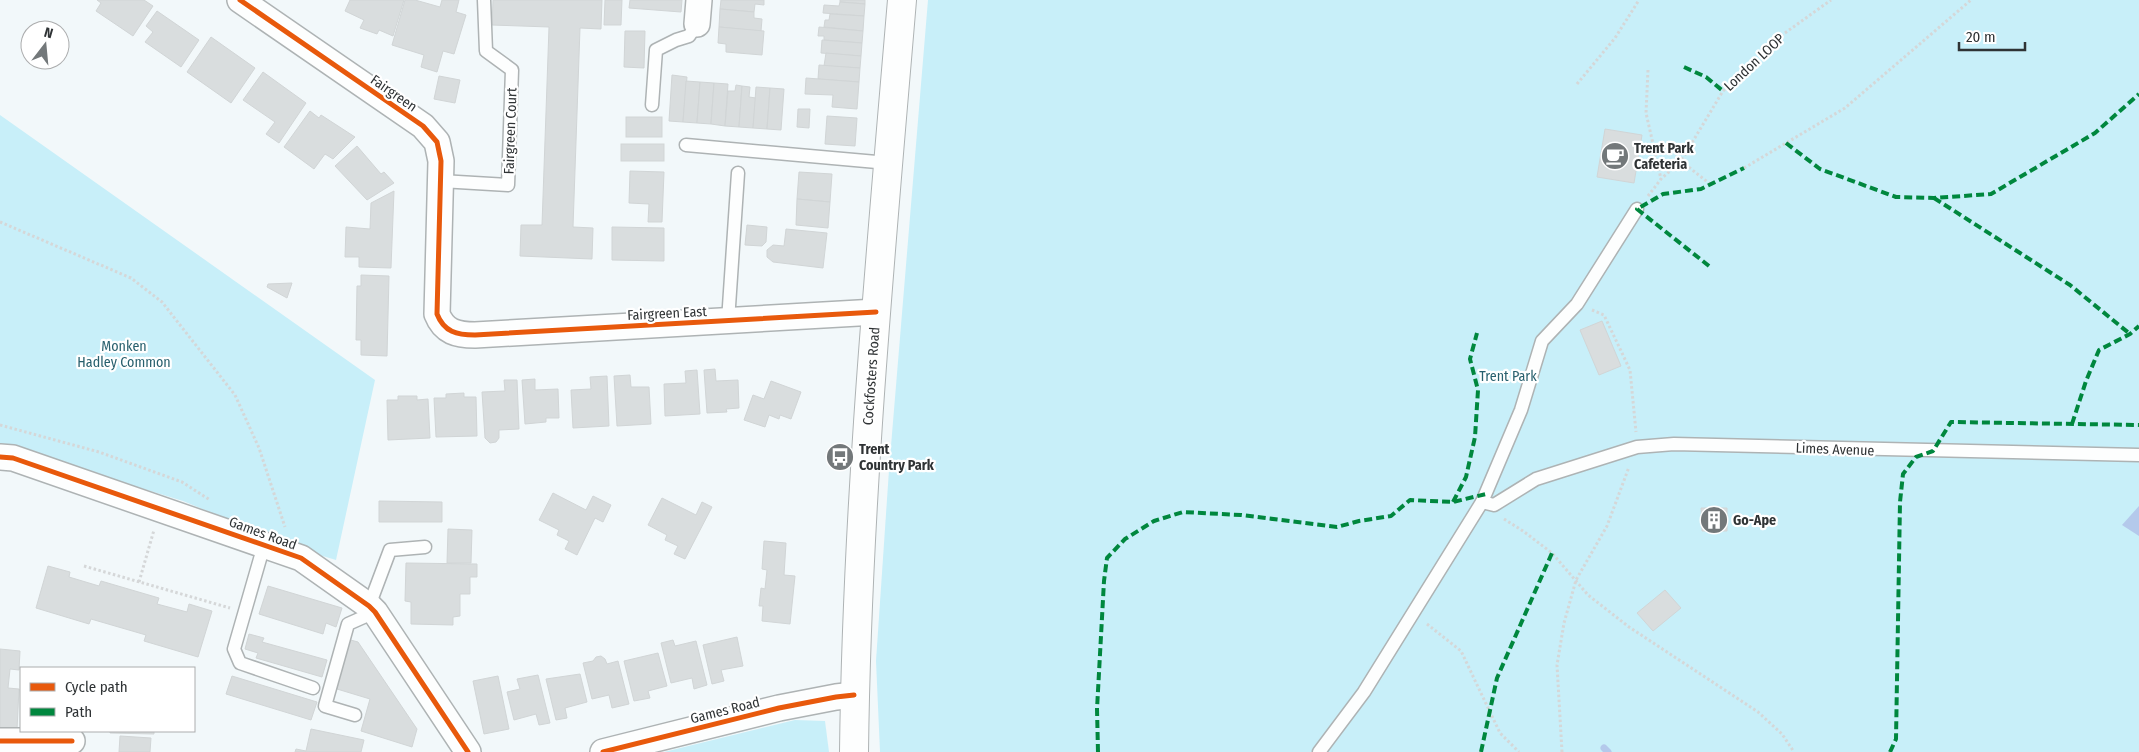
<svg xmlns="http://www.w3.org/2000/svg" width="2139" height="752" viewBox="0 0 2139 752" font-family="'Fira Sans Condensed',sans-serif">
<style>
.green{fill:#c8eff9}
.water{fill:#b4c9eb}
.lines{fill:none;stroke-linecap:round;stroke-linejoin:round}
.stream{stroke:#b4c9eb;stroke-width:7}
.building{fill:#d9ddde;stroke:#d1d5d6}
.service-casing{stroke:#aeb3b4;stroke-width:15}
.minor-casing{stroke:#aeb3b4;stroke-width:28}
.primary-casing{stroke:#aeb3b4;stroke-width:30}
.path{stroke:#d5d7d8;stroke-width:3;stroke-dasharray:2.5 2.5;stroke-linecap:butt}
.service{stroke:#fdfefe;stroke-width:12}
.minor{stroke:#fdfefe;stroke-width:25}
.primary{stroke:#fdfefe;stroke-width:28}
.quiet{stroke:#00873e;stroke-width:4;stroke-dasharray:8 4;stroke-linecap:butt}
.cycleway-casing{stroke:#fff;stroke-width:8}
.cycleway{stroke:#e8590c;stroke-width:5}
.labels{text-anchor:middle;stroke-width:4.5;stroke-linejoin:round;paint-order:stroke}
.street-label{font-size:14px;fill:#2f3335;stroke:#fff}
.poi-label{font-size:14px;font-weight:bold;fill:#2f3335;stroke:#fff;text-anchor:start}
.park-label{font-size:14px;fill:#28606e;stroke:#fff}
</style>
<rect width="100%" height="100%" fill="#f2f8fa"/>
<g class="green">
<polygon points="928,0 2139,0 2139,752 880,752 876,661 889,470"/>
<polygon points="0,115 375,380 336,560 296,548 183,501 14,449 0,447"/>
<polygon points="795,720 825,721 829,752 664,752"/>
</g>
<polygon class="water" points="2139,506 2139,536 2122,525"/>
<g class="lines">
<polyline class="stream" points="1604,748 1608,752"/>
</g>
<g class="building">
<polygon points="97,0 144,0 153,6 133,36 96,11 101,3"/>
<polygon points="350,0 404,0 393,36 379,30 377,34 360,28 364,20 345,11"/>
<polygon points="405,0 415,0 440,7 442,0 459,0 456,12 466,15 454,54 443,51 437,72 421,67 424,55 392,45"/>
<polygon points="493,0 602,0 601,29 580,28 573,227 593,228 592,259 520,256 521,225 542,225 549,27 492,25"/>
<polygon points="605,0 622,0 621,25 604,25"/>
<polygon points="630,0 682,0 681,12 629,8"/>
<polygon points="721,0 764,0 764,5 755,4 754,12 720,9"/>
<polygon points="840,0 865,0 865,4 840,2"/>
<polygon points="840,2 865,4 864,16 823,13 824,5 839,6"/>
<polygon points="720,9 754,12 754,18 762,19 761,31 719,27"/>
<polygon points="157,11 199,40 181,67 145,42 153,32 146,26"/>
<polygon points="830,14 864,16 863,31 824,27 825,20 829,20"/>
<polygon points="719,27 764,31 762,55 726,52 726,44 718,43"/>
<polygon points="819,27 863,31 862,43 824,40 824,36 818,36"/>
<polygon points="625,31 645,31 644,68 624,67"/>
<polygon points="211,37 255,68 231,103 187,72"/>
<polygon points="822,40 862,43 861,56 821,53"/>
<polygon points="826,53 861,56 860,68 824,66"/>
<polygon points="819,65 860,68 859,82 818,79"/>
<polygon points="263,72 306,103 279,143 266,134 275,122 243,100"/>
<polygon points="672,75 687,77 683,122 669,121"/>
<polygon points="439,76 460,80 455,103 434,99"/>
<polygon points="806,78 859,82 857,109 832,107 833,95 805,94"/>
<polygon points="686,81 700,82 697,123 683,122"/>
<polygon points="700,82 714,83 711,124 697,123"/>
<polygon points="714,83 728,84 725,126 711,124"/>
<polygon points="736,85 742,86 739,127 725,126 728,91 735,91"/>
<polygon points="742,86 750,87 749,97 756,98 753,128 739,127"/>
<polygon points="756,87 770,88 767,129 753,128"/>
<polygon points="770,88 784,89 781,130 767,129"/>
<polygon points="798,109 810,109 809,128 797,127"/>
<polygon points="310,111 319,118 321,115 355,137 333,159 325,154 314,169 284,147"/>
<polygon points="827,116 857,118 855,146 825,144"/>
<rect x="626" y="117" width="36" height="20"/>
<polygon points="1605,129 1642,135 1634,183 1597,177"/>
<rect x="621" y="144" width="43" height="17"/>
<polygon points="357,146 381,174 384,172 394,183 367,200 335,166"/>
<polygon points="630,171 664,172 662,222 648,222 649,204 629,203"/>
<polygon points="799,172 832,174 830,202 797,199"/>
<polygon points="394,191 391,268 359,267 359,257 345,257 346,227 370,229 371,203"/>
<polygon points="797,199 830,202 828,228 796,225"/>
<polygon points="747,225 767,227 766,242 762,246 745,245"/>
<polygon points="612,227 664,228 664,261 612,260"/>
<polygon points="786,229 827,233 823,268 773,262 767,257 767,250 773,245 784,246"/>
<polygon points="361,275 389,276 387,356 361,355 361,340 356,340 357,286 361,286"/>
<polygon points="292,283 287,298 267,287 268,284"/>
<polygon points="1602,321 1621,366 1599,375 1580,330"/>
<polygon points="715,369 716,381 738,380 739,408 726,409 727,412 707,413 704,370"/>
<polygon points="697,370 700,414 665,416 664,384 686,383 685,371"/>
<polygon points="630,375 631,387 649,387 651,424 617,426 614,376"/>
<polygon points="607,376 609,426 573,428 571,390 591,389 590,377"/>
<polygon points="535,379 535,390 558,389 559,418 546,418 546,422 525,424 522,380"/>
<polygon points="504,380 517,380 519,429 499,430 499,438 496,442 490,443 485,438 482,392 505,391"/>
<polygon points="771,381 801,392 791,419 780,415 779,419 769,415 765,427 744,420 753,395 764,399"/>
<polygon points="464,393 464,397 476,397 477,436 436,437 434,398 446,398 446,394"/>
<polygon points="398,396 417,396 417,400 428,399 430,438 388,440 387,400 398,400"/>
<polygon points="553,493 586,510 593,496 611,505 603,522 595,518 577,555 565,549 569,541 557,535 559,530 539,520"/>
<polygon points="662,498 696,515 702,502 712,507 685,559 674,554 678,546 665,540 667,535 648,525"/>
<polygon points="379,501 442,502 442,522 379,522"/>
<polygon points="1701,508 1727,508 1727,531 1702,531"/>
<polygon points="448,529 472,530 471,563 447,563"/>
<polygon points="764,541 786,543 784,575 795,576 790,624 762,621 763,606 759,606 761,588 765,589 767,570 762,569"/>
<polygon points="406,563 477,564 477,577 470,577 470,594 460,594 460,616 453,617 453,625 411,624 411,602 405,601"/>
<polygon points="48,566 70,572 69,577 99,586 101,581 159,598 157,604 187,612 189,604 212,611 198,657 144,641 146,635 91,619 89,624 36,608"/>
<polygon points="268,586 342,608 336,627 326,623 323,634 259,614"/>
<polygon points="1665,590 1681,608 1653,631 1637,613"/>
<polygon points="249,634 264,638 262,642 327,660 322,677 256,658 258,653 245,649"/>
<polygon points="737,637 743,666 721,670 724,681 712,684 703,645"/>
<polygon points="347,639 358,642 417,729 412,747 361,731 370,699 337,689"/>
<polygon points="673,640 675,646 696,641 707,685 694,689 692,678 671,683 661,643"/>
<polygon points="0,649 20,651 19,670 10,669 8,688 19,689 17,730 0,729"/>
<polygon points="658,653 667,686 648,691 650,698 634,701 624,661"/>
<polygon points="601,656 605,659 607,664 618,661 629,704 612,708 609,695 592,699 583,663 593,661 596,657"/>
<polygon points="580,674 587,702 565,708 567,718 556,720 546,679"/>
<polygon points="538,675 550,723 539,725 536,714 514,720 507,692 520,689 517,679"/>
<polygon points="232,676 317,702 311,720 226,694"/>
<polygon points="498,676 509,729 484,734 473,681"/>
<polygon points="311,729 364,740 361,752 295,752 296,749 306,751"/>
<polygon points="110,731 154,731 154,734 110,733"/>
<polygon points="120,736 151,738 150,752 119,752"/>
</g>
<g class="lines">
<defs>
<g id="service">
<polyline points="652,105 656,50 676,40 689,36 697,24"/>
<polyline points="686,145 888,163"/>
<polyline points="441,181 508,185 512,70 486,51 484,0"/>
<polyline points="728,321 738,173"/>
<polyline points="1482,502 1494,505 1536,479 1637,447 1674,444 2139,455"/>
<polyline points="264,545 234,649 240,663 313,688"/>
<polyline points="369,606 390,550 425,547"/>
<polyline points="355,715 325,706 348,624 375,612"/>
<polyline points="1319,752 1364,692 1482,502 1521,410 1542,341 1577,304 1637,209"/>
</g>
<g id="minor">
<path d="M240,0l183,126 14,16 4,19 -4,153c7,18 20,21 38,21l401,-23"/>
<polyline points="697,24 699,0"/>
<polyline points="0,457 13,458 301,558 369,606 375,612 468,752"/>
<polyline points="0,741 72,741"/>
<polyline points="603,752 779,708 836,697 854,695"/>
</g>
<path id="primary" d="M854,752c3,-251 27,-502 48,-752"/>
</defs>
<use href="#service" class="service-casing"/>
<use href="#minor" class="minor-casing"/>
<use href="#primary" class="primary-casing"/>
<g class="path">
<polyline points="1648,70 1646,113 1661,179"/>
<polyline points="1577,84 1615,38 1639,0"/>
<polyline points="1681,161 1710,184"/>
<polyline points="1744,168 1845,108 1971,0"/>
<polyline points="1648,196 1661,179 1681,161 1723,91 1771,43 1831,0"/>
<polyline points="0,222 131,278 162,302 235,395 259,448 285,527"/>
<polyline points="1592,310 1604,315 1630,370 1636,432"/>
<polyline points="0,425 99,452 182,482 210,500"/>
<polyline points="1504,519 1523,531 1552,553 1588,595 1629,627 1758,712 1782,734 1794,752"/>
<polyline points="84,566 230,608"/>
<polyline points="139,582 154,530"/>
<polyline points="1427,624 1461,651 1500,733 1519,752"/>
<polyline points="1562,752 1557,665 1564,623 1576,580 1607,526 1629,467"/>
</g>
<use href="#service" class="service"/>
<use href="#minor" class="minor"/>
<use href="#primary" class="primary"/>
<g class="quiet">
<polyline points="1684,67 1706,77 1723,91"/>
<polyline points="1786,143 1820,169 1896,197 1934,198 1991,194 2095,133 2139,94"/>
<polyline points="1934,198 2070,285 2130,334"/>
<polyline points="1709,266 1637,209 1663,194 1701,189 1744,168"/>
<polyline points="2072,424 2086,381 2099,350 2130,334 2139,326"/>
<polyline points="1453,502 1466,477 1475,437 1478,390 1470,359 1477,333"/>
<polyline points="1098,752 1097,709 1104,581 1107,558 1125,539 1154,521 1183,512 1241,515 1337,527 1359,521 1391,516 1410,500 1453,502 1486,494"/>
<polyline points="1481,752 1497,678 1552,553"/>
<polyline points="1890,752 1896,739 1900,502 1903,474 1916,457 1933,451 1951,422 2139,425"/>
</g>
<defs>
<g id="cycleway">
<path d="M240,0l183,126 14,16 4,19 -4,153c7,18 20,21 38,21l401,-23"/>
<polyline points="0,457 13,458 301,558 369,606 375,612 468,752"/>
<polyline points="0,741 72,741"/>
<polyline points="603,752 779,708 836,697 854,695"/>
</g>
</defs>
<use href="#cycleway" class="cycleway-casing"/>
<use href="#cycleway" class="cycleway"/>
</g>
<defs>
<symbol id="cafe-disc" viewBox="-11 -11 22 22"><circle r="9.5" fill="#73787a" stroke="#fff"/><path d="M-5.5-4.5H6V0H3Q3 3.5 0 3.5H-2.5Q-5.5 3.5-5.5 0ZM3-3.2v2h1.7v-2ZM-6 4.5H4V6H-6Z" fill="#fff"/></symbol>
<symbol id="bus-disc" viewBox="-11 -11 22 22"><circle r="9.5" fill="#73787a" stroke="#fff"/><path d="M-5-6H5V4H4V6H2V4H-2V6H-4V4H-5ZM-3.5-4V0h7V-4ZM-3.5 1.2v1.5H-2V1.2ZM2 1.2v1.5H3.5V1.2Z" fill="#fff"/></symbol>
<symbol id="building-disc" viewBox="-11 -11 22 22"><circle r="9.5" fill="#73787a" stroke="#fff"/><path d="M-4-6H4V6H1V3H-1V6H-4ZM-2.5-4.3h1.7v1.8h-1.7ZM.8-4.3h1.7v1.8H.8ZM-2.5-1h1.7V.8h-1.7ZM.8-1h1.7V.8H.8Z" fill="#fff"/></symbol>
</defs>
<g fill-rule="evenodd">
<use href="#cafe-disc" x="1599" y="140" width="32" height="32"/>
<use href="#bus-disc" x="824" y="441" width="32" height="32"/>
<use href="#building-disc" x="1698" y="504" width="32" height="32"/>
</g>
<g class="labels">
<g class="street-label">
<text transform="translate(1754 62) rotate(-43)" y="5">London LOOP</text>
<text transform="translate(394 93) rotate(35)" y="5">Fairgreen</text>
<text transform="translate(510 131) rotate(-88)" y="5">Fairgreen Court</text>
<text transform="translate(667 313) rotate(-3)" y="5">Fairgreen East</text>
<text transform="translate(871 376) rotate(-86)" y="5">Cockfosters Road</text>
<text transform="translate(1835 449) rotate(2)" y="5">Limes Avenue</text>
<text transform="translate(263 533) rotate(20)" y="5">Games Road</text>
<text transform="translate(725 710) rotate(-14)" y="5">Games Road</text>
</g>
<g class="poi-label">
<text x="1634" y="153">Trent Park<tspan x="1634" dy="16">Cafeteria</tspan></text>
<text x="859" y="454">Trent<tspan x="859" dy="16">Country Park</tspan></text>
<text x="1733" y="525">Go-Ape</text>
</g>
<g class="park-label">
<text x="124" y="351">Monken<tspan x="124" dy="16">Hadley Common</tspan></text>
<text x="1508" y="381">Trent Park</text>
</g>
</g>
<rect x="20" y="667" width="175" height="65" fill="#ffffff" stroke="#acadae"/>
<rect x="30" y="683" width="25" height="8" fill="#e8590c" stroke="#acadae"/>
<text x="65" y="692" font-size="15" fill="#2f3335">Cycle path</text>
<rect x="30" y="708" width="25" height="8" fill="#00873e" stroke="#acadae"/>
<text x="65" y="717" font-size="15" fill="#2f3335">Path</text>
<g transform="translate(45 45) rotate(16)"><circle r="24" fill="#ffffff" stroke="#acadae"/>
<path d="M0-4L9 19L0 12L-9 19Z" fill="#73787a"/>
<text y="-8" font-size="14" font-weight="bold" text-anchor="middle" fill="#2f3335">N</text>
</g>
<path d="M1959 42v8h66v-8" fill="none" stroke="#2f3335" stroke-width="2.5"/>
<text x="1966" y="42" font-size="15" fill="#2f3335" stroke="#ffffff" stroke-width="4" paint-order="stroke">20 m</text>
</svg>
